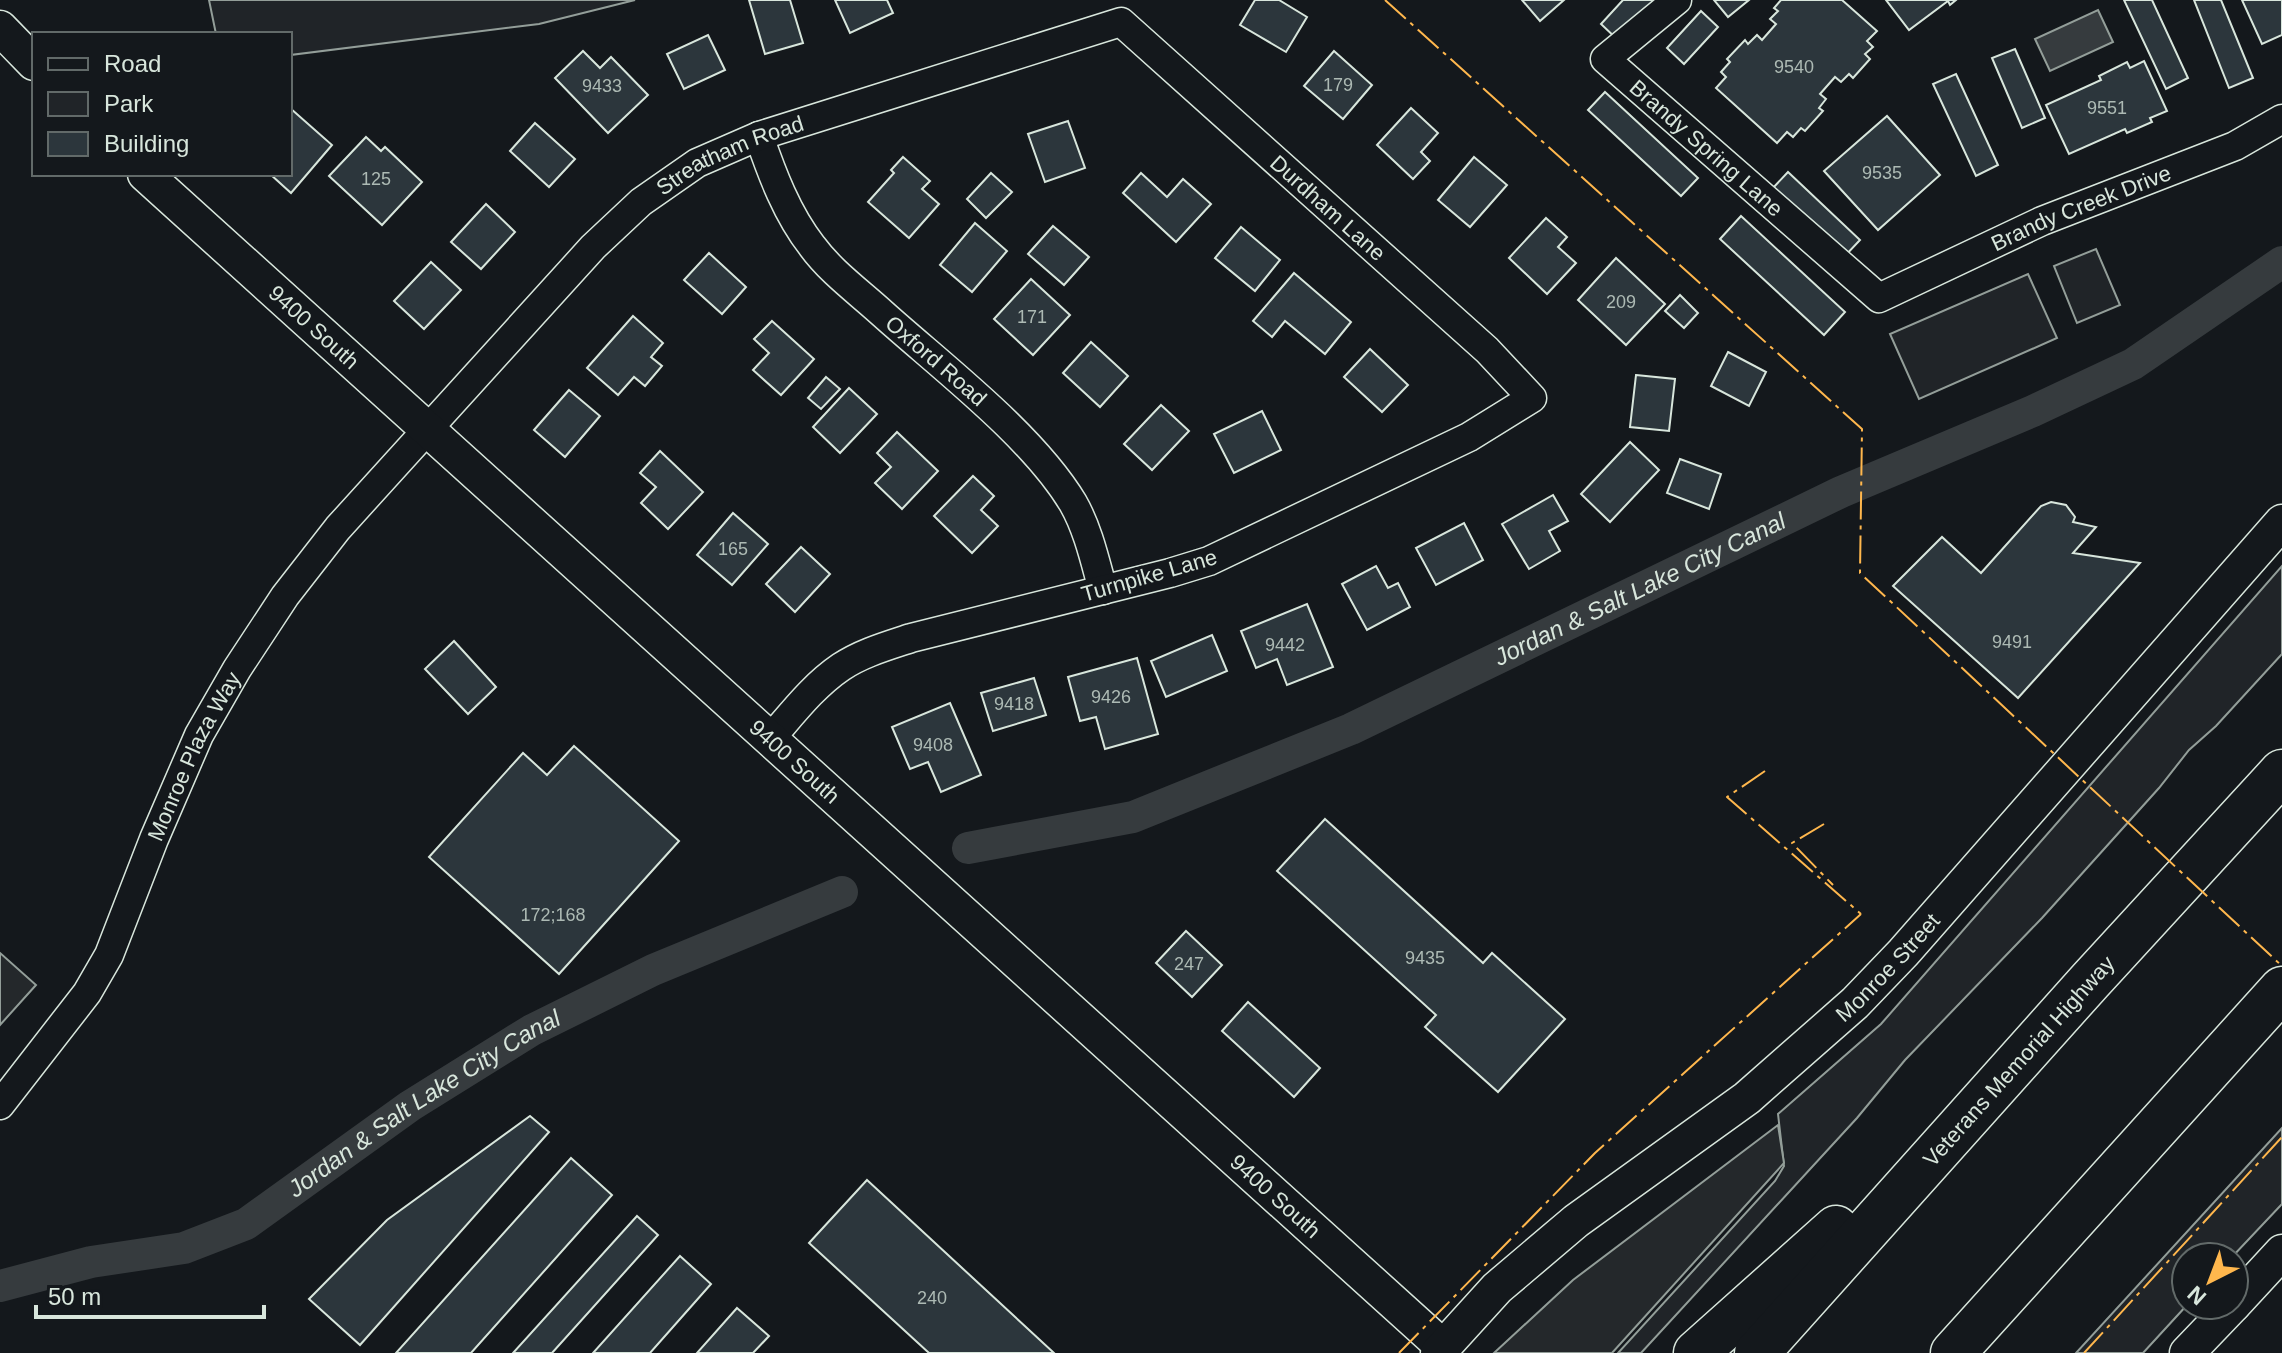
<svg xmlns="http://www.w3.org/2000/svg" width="2282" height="1353" viewBox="0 0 2282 1353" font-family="Arial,sans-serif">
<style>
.green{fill:#202428;stroke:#939e99;stroke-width:2}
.parking{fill:#24282b;stroke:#939e99;stroke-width:2}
.water{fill:#363b3e;stroke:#939e99;stroke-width:2}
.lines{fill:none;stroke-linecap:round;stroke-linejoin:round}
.canal{stroke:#363b3e;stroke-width:32}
.building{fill:#2c363c;stroke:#d8e6dc;stroke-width:2}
.minor-casing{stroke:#d8e6dc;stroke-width:31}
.tertiary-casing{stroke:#d8e6dc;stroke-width:37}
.motorway-casing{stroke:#d8e6dc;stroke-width:47}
.minor{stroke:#14181c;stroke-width:28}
.tertiary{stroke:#14181c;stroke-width:34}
.motorway{stroke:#14181c;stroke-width:44}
.power{stroke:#ffb74d;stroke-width:2;stroke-dasharray:28 6 4 6;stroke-linecap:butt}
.labels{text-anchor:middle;stroke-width:6;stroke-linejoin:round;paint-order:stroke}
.number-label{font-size:18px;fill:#adbab4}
.street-label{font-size:22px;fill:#d8e6dc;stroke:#14181c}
.water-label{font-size:24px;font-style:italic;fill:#d8e6dc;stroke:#14181c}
</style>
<rect width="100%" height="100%" fill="#14181c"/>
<g class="green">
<polygon points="209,0 635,0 539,24 290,55 290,34 216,34"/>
<polygon points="2096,249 2120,305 2077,323 2054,266"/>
<polygon points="2028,274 2057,338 1919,399 1890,334"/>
<polygon points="2282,566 2282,654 2216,726 2189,750 2159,788 2042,918 1905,1060 1857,1118 1641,1353 1618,1353 1775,1181 1784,1166 1778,1114 1881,1024"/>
<polygon points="2282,1128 2282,1204 2232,1257 2186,1257 2187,1305 2143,1353 2076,1353"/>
</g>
<g class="parking">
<polygon points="0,953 36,985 0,1025"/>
<polygon points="1778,1125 1784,1163 1612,1353 1494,1353 1573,1280"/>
</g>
<polygon class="water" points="2098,10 2113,42 2050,71 2035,39"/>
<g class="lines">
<g class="canal">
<path id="s1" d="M968,848l165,-31 218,-88 490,-237 192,-81 100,-47 149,-102"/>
<path id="s2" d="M0,1286l91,-24 93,-14 62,-24 164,-118 122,-76 121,-60 189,-78"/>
</g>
</g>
<g class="building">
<polygon points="749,0 790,0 803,43 765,54"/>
<polygon points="835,0 887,0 893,13 850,33"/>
<polygon points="1255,0 1279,0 1307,17 1286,52 1240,25"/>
<polygon points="1522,0 1564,0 1540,21"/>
<polygon points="1623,0 1657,0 1619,41 1601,24"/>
<polygon points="1714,0 1749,0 1728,17"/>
<polygon points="1781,0 1842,0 1877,31 1867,41 1873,47 1865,54 1870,59 1853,78 1849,74 1841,82 1835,77 1820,94 1826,99 1819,108 1823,111 1805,131 1801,128 1793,137 1787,132 1777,143 1716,88 1726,77 1721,72 1730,62 1727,59 1745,40 1748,44 1757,35 1762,40 1776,24 1770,19 1778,11 1774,8"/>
<polygon points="1886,0 1956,0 1950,5 1948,1 1909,30"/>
<polygon points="2124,0 2152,0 2188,78 2166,89"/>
<polygon points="2194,0 2221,0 2253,78 2229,88"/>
<polygon points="2242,0 2282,0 2282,35 2262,44"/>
<polygon points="1701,11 1718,27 1684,64 1667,48"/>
<polygon points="708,35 725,70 684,89 667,54"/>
<polygon points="2015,49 2045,118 2022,128 1992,58"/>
<polygon points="583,51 600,68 611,57 648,95 608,133 555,78"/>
<polygon points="1334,51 1372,85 1343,119 1304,86"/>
<polygon points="2144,61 2167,111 2150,118 2152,122 2127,133 2125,129 2069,154 2046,105 2101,80 2099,76 2127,62 2130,68"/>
<polygon points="1956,74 1998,165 1976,176 1933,84"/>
<polygon points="1605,92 1698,178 1681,196 1588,110"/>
<polygon points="290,108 332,145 291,193 270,174 290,174"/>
<polygon points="1411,108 1438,133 1421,152 1430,161 1413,179 1377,145"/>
<polygon points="1887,116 1940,175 1878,230 1824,171"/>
<polygon points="1068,121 1085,168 1045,182 1028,134"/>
<polygon points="535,123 575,159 549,187 510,151"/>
<polygon points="366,137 381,151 385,147 422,182 382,225 329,176"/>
<polygon points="903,157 930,181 922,189 939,204 909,238 868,202 894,173 891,170"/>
<polygon points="1474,157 1507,185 1470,227 1438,200"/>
<polygon points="1788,172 1860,240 1843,258 1771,190"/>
<polygon points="991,173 1012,192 986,218 967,199"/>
<polygon points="1141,173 1167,197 1183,179 1211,204 1176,242 1123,193"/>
<polygon points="486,204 515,232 481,269 451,242"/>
<polygon points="1741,216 1845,312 1824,335 1720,239"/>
<polygon points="1546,218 1567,237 1558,247 1576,263 1547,294 1509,258"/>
<polygon points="975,223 1007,251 972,292 940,265"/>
<polygon points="1053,226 1089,257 1064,285 1028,254"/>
<polygon points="1241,227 1280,260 1255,291 1215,258"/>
<polygon points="709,253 746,287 722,314 684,280"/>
<polygon points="1616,258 1665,304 1626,345 1578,300"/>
<polygon points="431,262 461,290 424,329 394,301"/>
<polygon points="1294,273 1351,322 1325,354 1285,321 1272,337 1253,321"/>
<polygon points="1031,279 1070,315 1033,355 994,319"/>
<polygon points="1680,295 1698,313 1684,328 1665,311"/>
<polygon points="633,316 663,343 651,357 662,366 645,386 634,377 618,395 587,368"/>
<polygon points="772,321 814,359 781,395 753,370 769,353 754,339"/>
<polygon points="1091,342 1128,376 1100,407 1063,373"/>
<polygon points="1370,349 1408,385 1382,412 1344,377"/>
<polygon points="1728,352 1766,372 1749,406 1711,386"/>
<polygon points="1636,375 1675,379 1669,431 1630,427"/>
<polygon points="826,377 840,389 821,409 808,398"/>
<polygon points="849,388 877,414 840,453 813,427"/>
<polygon points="569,390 600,416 565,457 534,430"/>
<polygon points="1161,405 1189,431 1152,470 1124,444"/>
<polygon points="1262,411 1281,450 1234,473 1214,434"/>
<polygon points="897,432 938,471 902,509 875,483 891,467 877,453"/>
<polygon points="1630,442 1659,470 1610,522 1581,494"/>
<polygon points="660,451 703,492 668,529 641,503 656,487 640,473"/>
<polygon points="1680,459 1721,474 1709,509 1667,493"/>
<polygon points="973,476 994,496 981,510 998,526 972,553 934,516"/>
<polygon points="1553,495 1568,521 1549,531 1560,551 1529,569 1502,524"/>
<polygon points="2051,502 2066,505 2075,517 2073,522 2096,527 2073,553 2140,563 2018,698 1893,586 1942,537 1981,573 2041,506"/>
<polygon points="733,513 768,544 732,585 697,555"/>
<polygon points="1464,523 1483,560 1436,585 1416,548"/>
<polygon points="801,547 830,574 795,612 766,584"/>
<polygon points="1376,566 1388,588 1398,583 1410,607 1367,630 1342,584"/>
<polygon points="1307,604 1333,667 1287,685 1277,659 1256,668 1241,631"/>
<polygon points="1212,635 1227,671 1166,697 1151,661"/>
<polygon points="454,641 496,687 468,714 425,669"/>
<polygon points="1137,658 1158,734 1105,749 1096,717 1080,721 1068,677"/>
<polygon points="1034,678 1046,715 993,731 981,693"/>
<polygon points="950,703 981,775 941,792 928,762 910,769 892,727"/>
<polygon points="574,746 679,841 559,974 429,857 523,753 547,775"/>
<polygon points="1325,819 1483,963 1492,953 1565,1019 1498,1092 1425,1027 1436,1015 1277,871"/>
<polygon points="1186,931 1222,965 1192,997 1156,963"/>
<polygon points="1248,1002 1320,1068 1294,1097 1222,1031"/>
<polygon points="530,1116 549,1132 360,1345 309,1299 387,1220"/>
<polygon points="571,1158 612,1195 471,1353 396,1353"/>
<polygon points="867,1180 1054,1353 929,1353 809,1243"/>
<polygon points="637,1216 658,1235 552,1353 513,1353"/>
<polygon points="680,1256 711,1284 650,1353 593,1353"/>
<polygon points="737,1308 769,1336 753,1353 697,1353"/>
</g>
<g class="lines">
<defs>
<g id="minor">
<path id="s3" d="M1677,0l-72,59 274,239 163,-77 193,-75 47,-27"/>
<path id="s4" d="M759,136c13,38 28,78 53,110 19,26 47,46 71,68 59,53 149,121 190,189 15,26 22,58 30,87"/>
<path id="s5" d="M0,1105l87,-112 22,-38 45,-116 45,-104 38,-66 48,-73 53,-68 255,-281 48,-45 56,-39 62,-27 362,-114 366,328 45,48 -63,39 -260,124 -39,12 -259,65c-24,8 -49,15 -70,29 -28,19 -49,47 -71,72"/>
</g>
<g id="tertiary">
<polyline points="0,28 34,63"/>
<path id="s6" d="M145,174l1298,1173"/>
<polyline points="2234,1304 2282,1252"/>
<path id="s7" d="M1438,1353l59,-65 79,-67 171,-123 108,-95 48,-50 379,-431"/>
<polyline points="2187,1353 2233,1305"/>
</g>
<g id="motorway">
<polyline points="1696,1353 1836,1228"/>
<path id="s8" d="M1757,1353l333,-372 192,-209"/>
<polyline points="1953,1353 2282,989"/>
</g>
</defs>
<use href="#minor" class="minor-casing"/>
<use href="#tertiary" class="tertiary-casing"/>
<use href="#motorway" class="motorway-casing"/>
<use href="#minor" class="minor"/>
<use href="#tertiary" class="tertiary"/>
<use href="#motorway" class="motorway"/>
<g class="power">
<polyline points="1385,0 1862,429 1860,573 2282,966"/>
<polyline points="1765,771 1727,797 1861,914"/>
<polyline points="1824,824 1792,843 1833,885"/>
<polyline points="1399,1353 1595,1153 1861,914"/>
<polyline points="2084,1353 2282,1137"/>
</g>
</g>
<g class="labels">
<g class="number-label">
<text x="1794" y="73">9540</text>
<text x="1338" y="91">179</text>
<text x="602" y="92">9433</text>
<text x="2107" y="114">9551</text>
<text x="1882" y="179">9535</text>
<text x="376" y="185">125</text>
<text x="1621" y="308">209</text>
<text x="1032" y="323">171</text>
<text x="733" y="555">165</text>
<text x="2012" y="648">9491</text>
<text x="1285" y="651">9442</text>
<text x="1111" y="703">9426</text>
<text x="1014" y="710">9418</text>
<text x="933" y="751">9408</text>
<text x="553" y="921">172;168</text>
<text x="1425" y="964">9435</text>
<text x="1189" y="970">247</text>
<text x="932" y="1304">240</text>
</g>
<g class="street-label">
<text dy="8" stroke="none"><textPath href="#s3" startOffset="228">Brandy Spring Lane</textPath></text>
<text dy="8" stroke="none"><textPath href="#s5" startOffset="1220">Streatham Road</textPath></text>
<text dy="8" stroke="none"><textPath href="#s5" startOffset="1912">Durdham Lane</textPath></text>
<text dy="8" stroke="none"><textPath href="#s3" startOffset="678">Brandy Creek Drive</textPath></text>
<text dy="8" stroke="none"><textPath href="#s6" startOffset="228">9400 South</textPath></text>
<text dy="8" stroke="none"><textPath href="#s4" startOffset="292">Oxford Road</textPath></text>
<text transform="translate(1149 575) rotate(-16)" y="8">Turnpike Lane</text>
<text dy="8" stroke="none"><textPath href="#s5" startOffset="402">Monroe Plaza Way</textPath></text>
<text dy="8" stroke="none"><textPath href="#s6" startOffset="876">9400 South</textPath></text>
<text dy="8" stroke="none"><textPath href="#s7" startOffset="594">Monroe Street</textPath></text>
<text dy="8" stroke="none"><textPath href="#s8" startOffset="392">Veterans Memorial Highway</textPath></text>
<text dy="8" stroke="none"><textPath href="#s6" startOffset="1524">9400 South</textPath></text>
</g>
<g class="water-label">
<text dy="8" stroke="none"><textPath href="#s1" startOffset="724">Jordan &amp; Salt Lake City Canal</textPath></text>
<text dy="8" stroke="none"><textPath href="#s2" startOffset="470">Jordan &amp; Salt Lake City Canal</textPath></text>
</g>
</g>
<rect x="32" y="32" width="260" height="144" fill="#14181c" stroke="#626a69" stroke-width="2"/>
<rect x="48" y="58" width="40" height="12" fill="#14181c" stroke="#626a69" stroke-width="2"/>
<text x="104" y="72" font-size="24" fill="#d8e6dc">Road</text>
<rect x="48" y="92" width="40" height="24" fill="#202428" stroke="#626a69" stroke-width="2"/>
<text x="104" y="112" font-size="24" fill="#d8e6dc">Park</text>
<rect x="48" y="132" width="40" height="24" fill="#2c363c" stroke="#626a69" stroke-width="2"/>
<text x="104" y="152" font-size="24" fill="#d8e6dc">Building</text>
<g transform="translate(2210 1281) rotate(222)"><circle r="38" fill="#14181c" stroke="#626a69" stroke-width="2"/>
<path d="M0-6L14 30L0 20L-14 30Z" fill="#ffb74d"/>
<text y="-12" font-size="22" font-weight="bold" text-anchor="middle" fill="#d8e6dc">N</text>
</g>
<path d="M36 1305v12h228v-12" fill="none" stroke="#d8e6dc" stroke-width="4"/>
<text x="48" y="1305" font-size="24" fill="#d8e6dc" stroke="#14181c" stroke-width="6" paint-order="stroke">50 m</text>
</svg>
